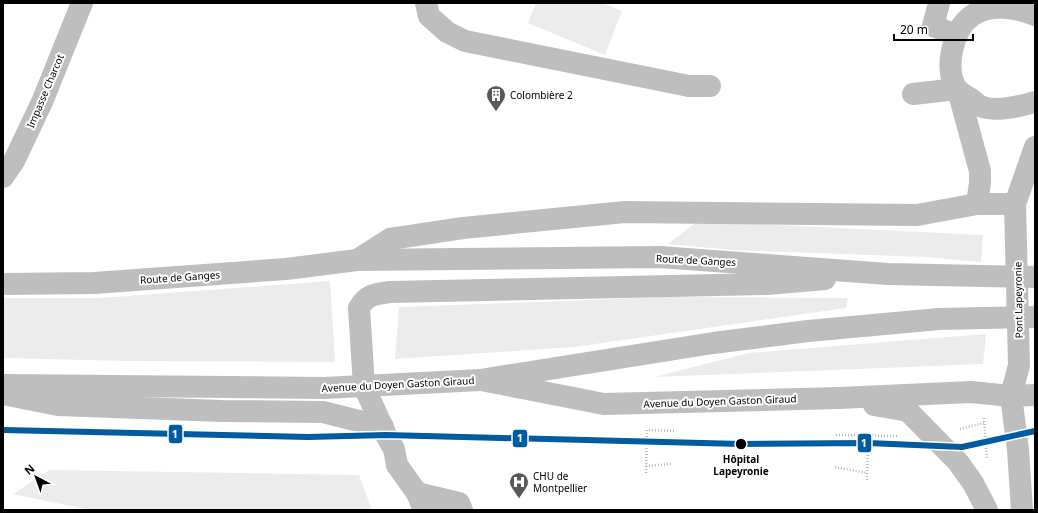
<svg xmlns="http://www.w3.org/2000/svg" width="1038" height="513" viewBox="0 0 1038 513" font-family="'Noto Sans',sans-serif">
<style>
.green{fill:#ececec}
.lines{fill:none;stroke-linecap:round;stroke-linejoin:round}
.path{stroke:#b9b9b9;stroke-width:2.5;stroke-dasharray:1 2;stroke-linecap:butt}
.minor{stroke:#bebebe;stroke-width:22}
.major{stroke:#bebebe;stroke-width:22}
.tram-1-casing{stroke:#fff;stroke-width:9}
.tram-1{stroke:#005ba1;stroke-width:6}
.stop-dot{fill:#000;stroke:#fff;stroke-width:1.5}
.labels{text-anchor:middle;stroke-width:4;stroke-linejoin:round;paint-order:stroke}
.street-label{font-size:10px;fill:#000;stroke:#fff}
.poi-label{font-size:10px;fill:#000;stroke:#fff;text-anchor:start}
.stop-label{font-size:10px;font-weight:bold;fill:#000;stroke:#fff}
.line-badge{stroke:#fff;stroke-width:1.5}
.badge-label{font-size:11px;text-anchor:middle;font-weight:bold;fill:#fff}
</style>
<rect width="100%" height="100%" fill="#fff"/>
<g class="green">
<polygon points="536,3 602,3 622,11 605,55 528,23"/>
<polygon points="698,221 983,235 981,262 926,257 732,250 668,244"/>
<polygon points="330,281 335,362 129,361 3,358 3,298 101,298"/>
<polygon points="669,297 848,298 846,308 574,347 395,359 399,307"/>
<polygon points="986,334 983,364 654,377 749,353"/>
<polygon points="49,470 359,475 372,510 90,510 13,494"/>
</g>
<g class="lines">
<g class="path">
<polyline points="984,418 987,459"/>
<polyline points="960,429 984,423"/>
<polyline points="836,435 898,436"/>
<polyline points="646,466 672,464"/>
<polyline points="835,467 867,473"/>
<polyline points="646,473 647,430 674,431"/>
<polyline points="867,480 868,435"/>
</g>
<g class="minor">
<polyline points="426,3 429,16 447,32 465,41 689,86 710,86"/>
<polyline points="939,3 933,26 956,35"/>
<path d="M1035,15c-19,-8 -45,-11 -62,0 -20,13 -29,52 -17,73 3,4 10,8 15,11 3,2 8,7 12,8 14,5 38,-1 52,-5"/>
<polyline points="958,90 980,171 980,183 977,204"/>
<polyline points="913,94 957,89"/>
<polyline points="3,177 14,161 42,102 82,3"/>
<polyline points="357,260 390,239 463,228 625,212 917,215 977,204 1015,204"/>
<polyline points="481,380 604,404 839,398 971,392 1011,396 1035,395"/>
<polyline points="3,394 58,405 222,411 323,412 383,427"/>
<polyline points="874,405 908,411 958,462 973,483 987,510"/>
<polyline points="397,465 417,493 424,510"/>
<polyline points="417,493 459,503 462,510"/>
<polyline points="1022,510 1018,450 1011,396 1019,365 1015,204 1035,147"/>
</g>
<g class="major">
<polyline points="3,284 94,283 286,269 357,260 660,257 888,274 1035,277"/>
<polyline points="3,385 324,388 480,380 713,343 808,331 939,319 1035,317"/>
<path d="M397,465l-3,-16 -8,-14 -22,-49 -5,-78c8,-14 17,-14 31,-16l377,-8 58,-5"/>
</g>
<defs>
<polyline id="tram-1" points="3,430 308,437 386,435 741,444 868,443 962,447 1035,431"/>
</defs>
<use href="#tram-1" class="tram-1-casing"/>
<use href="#tram-1" class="tram-1"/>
</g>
<defs>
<symbol id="building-pin" viewBox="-11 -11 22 30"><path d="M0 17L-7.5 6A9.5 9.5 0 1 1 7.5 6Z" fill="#595959" stroke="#fff"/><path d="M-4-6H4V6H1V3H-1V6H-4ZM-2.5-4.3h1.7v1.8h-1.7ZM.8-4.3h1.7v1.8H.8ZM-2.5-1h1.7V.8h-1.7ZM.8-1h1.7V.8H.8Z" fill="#fff"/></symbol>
<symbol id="hospital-pin" viewBox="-11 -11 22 30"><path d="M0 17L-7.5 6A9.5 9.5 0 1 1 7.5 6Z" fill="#595959" stroke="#fff"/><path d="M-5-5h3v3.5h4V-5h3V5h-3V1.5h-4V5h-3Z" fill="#fff"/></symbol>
</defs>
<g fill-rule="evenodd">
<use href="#building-pin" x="485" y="84" width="22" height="30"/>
<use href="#hospital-pin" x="508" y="471" width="22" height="30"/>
</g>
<circle class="stop-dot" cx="741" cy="444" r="6"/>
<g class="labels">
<g class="street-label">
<text transform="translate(45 91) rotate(-67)" y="4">Impasse Charcot</text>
<text transform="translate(696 260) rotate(3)" y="4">Route de Ganges</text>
<text transform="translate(180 277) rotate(-4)" y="4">Route de Ganges</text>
<text transform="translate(1018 300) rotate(-91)" y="4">Pont Lapeyronie</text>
<text transform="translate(398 384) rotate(-3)" y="4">Avenue du Doyen Gaston Giraud</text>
<text transform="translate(720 401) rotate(-2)" y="4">Avenue du Doyen Gaston Giraud</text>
</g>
<g class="poi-label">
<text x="510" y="99">Colombière 2</text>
<text x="533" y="480">CHU de<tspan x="533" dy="12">Montpellier</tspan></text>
</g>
<g class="stop-label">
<text x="741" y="463">Hôpital<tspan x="741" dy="12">Lapeyronie</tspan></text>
</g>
</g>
<g class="line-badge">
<rect x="168" y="424" width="15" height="20" rx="4" fill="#005ba1"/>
<rect x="512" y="429" width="16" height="19" rx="4" fill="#005ba1"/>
<rect x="857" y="433" width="15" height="20" rx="4" fill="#005ba1"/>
</g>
<g class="badge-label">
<text x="175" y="438">1</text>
<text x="520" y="442">1</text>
<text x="864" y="447">1</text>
</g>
<rect width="1038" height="513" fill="none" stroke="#000000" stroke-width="8"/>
<g transform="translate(36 477) rotate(319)" stroke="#ffffff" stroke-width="3" paint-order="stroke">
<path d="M0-3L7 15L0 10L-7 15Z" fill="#000000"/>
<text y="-6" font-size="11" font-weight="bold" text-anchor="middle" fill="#000000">N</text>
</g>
<path d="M894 34v6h79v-6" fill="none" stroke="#000000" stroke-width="2"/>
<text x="900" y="34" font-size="12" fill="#000000" stroke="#ffffff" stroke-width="3" paint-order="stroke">20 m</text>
</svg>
